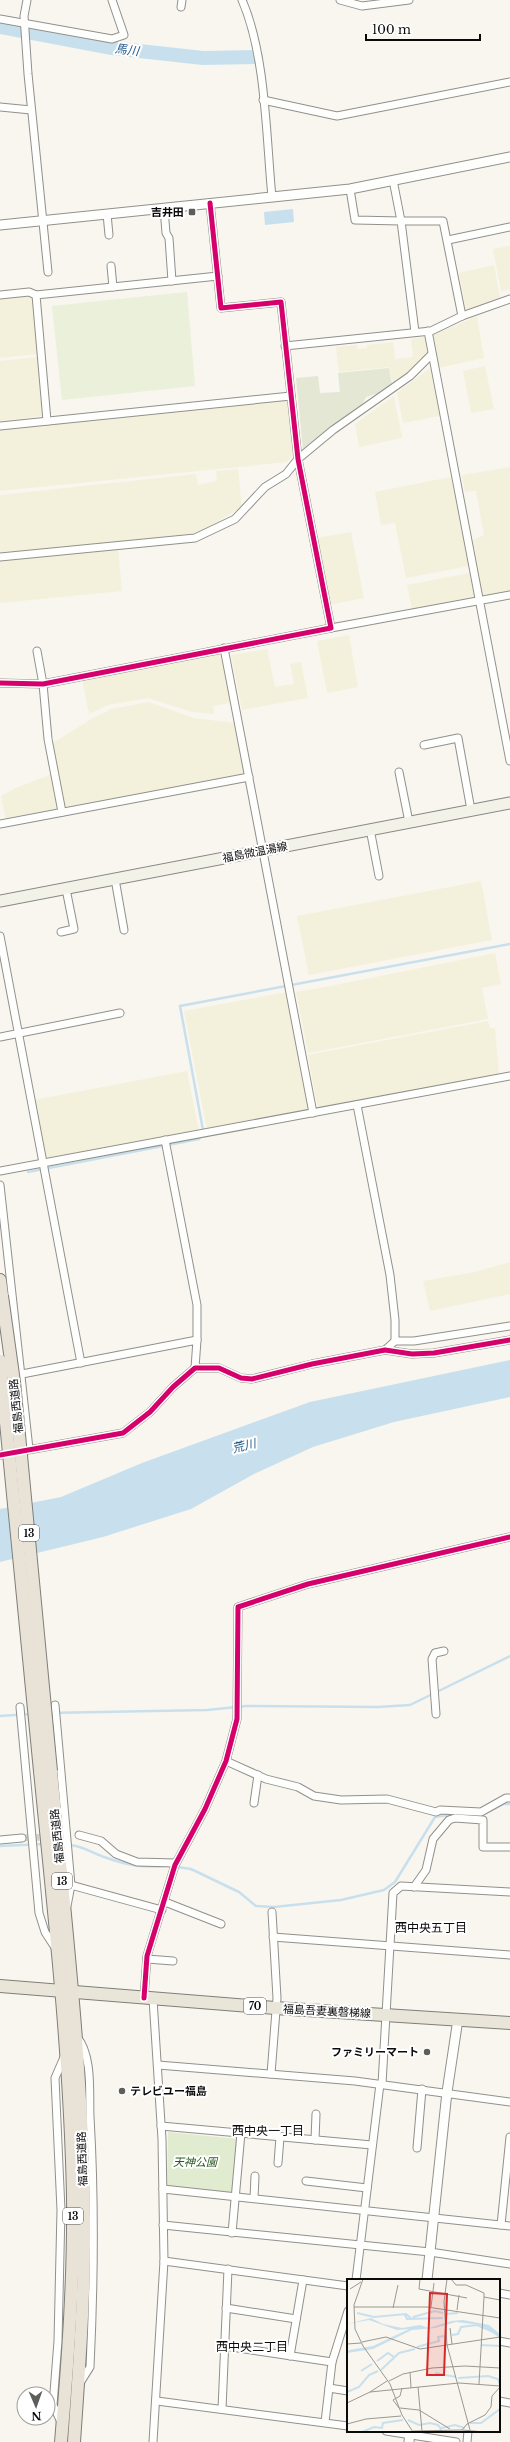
<svg xmlns="http://www.w3.org/2000/svg" width="510" height="2442" viewBox="0 0 510 2442" font-family="'Libre Baskerville','Noto Sans JP',serif">
<style>
.farmland{fill:#f3f1dc}
.green{fill:#e0ebd0}
.cemetery{fill:#e3e7d4}
.pitch{fill:#eaf0d9}
.water{fill:#c8e0ee}
.lines{fill:none;stroke-linecap:round;stroke-linejoin:round}
.stream{stroke:#c8e0ee;stroke-width:2.5}
.river{stroke:#c8e0ee;stroke-width:14}
.minor-tunnel{stroke:#d4d3cc;stroke-width:7;stroke-dasharray:7 3.5;stroke-linecap:butt}
.minor-casing{stroke:#91908d;stroke-width:9}
.tertiary-casing{stroke:#91908d;stroke-width:11}
.secondary-casing{stroke:#888783;stroke-width:13}
.primary-casing{stroke:#7e7e7a;stroke-width:14}
.trunk-casing{stroke:#7e7e7a;stroke-width:14}
.minor{stroke:#fefefc;stroke-width:7}
.tertiary{stroke:#fefefc;stroke-width:9}
.secondary{stroke:#f2f2e8;stroke-width:11}
.primary{stroke:#e9e6d9;stroke-width:12}
.trunk{stroke:#e8e2d7;stroke-width:12}
.trunk-bridge-casing{stroke:#7e7e7a;stroke-width:14;stroke-linecap:butt}
.trunk-bridge{stroke:#e8e2d7;stroke-width:12}
.cycleway-casing{stroke:#fff;stroke-width:8}
.cycleway{stroke:#d6006c;stroke-width:5}
.poi-dot{fill:#5d5d5a;stroke:#fff;stroke-width:1.5}
.labels{text-anchor:middle;stroke-width:4;stroke-linejoin:round;paint-order:stroke}
.shield{fill:#fff;stroke:#545454;stroke-width:1}
.shield-label{font-size:10px;font-weight:bold;fill:#0a0a0a}
.poi-label{font-size:11px;font-weight:bold;fill:#0a0a0a;stroke:#fff;text-anchor:end}
.street-label{font-size:11px;fill:#0a0a0a;stroke:#fff}
.park-label{font-size:11px;font-style:italic;fill:#2c5923;stroke:#fff}
.water-label{font-size:12px;font-style:italic;fill:#235b8c;stroke:#fff}
.neighbourhood-label{font-size:12px;fill:#0a0a0a;stroke:#fff}
.inset-river{fill:none;stroke:#c8e0ee;stroke-width:2}
.inset-road{fill:none;stroke:#999893;stroke-width:1}
.view{fill:#d62828;fill-opacity:0.15;stroke:#d62828;stroke-width:2}
.inset-edge{fill:none;stroke:#0a0a0a;stroke-width:2}
</style>
<rect width="100%" height="100%" fill="#f8f6ee"/>
<g class="farmland">
<polygon points="510,246 510,289 501,291 493,249"/>
<polygon points="494,265 500,298 466,310 459,273"/>
<polygon points="26,295 32,299 37,354 0,358 0,297"/>
<polygon points="477,316 484,358 438,368 433,335"/>
<polygon points="426,337 430,354 420,359 409,372 393,383 389,367 339,372 336,347 357,345 357,349 367,348 367,345 393,342 395,359 413,357 411,339"/>
<polygon points="37,357 42,416 0,421 0,361"/>
<polygon points="485,366 494,409 471,413 463,371"/>
<polygon points="430,368 440,416 403,423 397,393"/>
<polygon points="394,396 402,438 359,447 355,424"/>
<polygon points="289,399 294,454 287,462 0,491 0,430"/>
<polygon points="510,467 510,591 483,596 473,540 484,535 476,491 465,492 462,475"/>
<polygon points="238,469 242,507 199,533 0,554 0,495 196,474 198,485 217,481 216,471"/>
<polygon points="451,477 469,566 406,578 395,523 381,525 375,492"/>
<polygon points="351,532 364,598 329,605 316,538"/>
<polygon points="118,549 122,591 0,603 0,561"/>
<polygon points="470,573 475,599 412,610 407,585"/>
<polygon points="349,635 358,687 327,693 317,641"/>
<polygon points="267,649 275,687 294,684 290,664 301,662 308,698 242,710 231,655"/>
<polygon points="221,654 231,703 213,706 214,714 192,712 148,698 108,705 89,714 82,679"/>
<polygon points="149,702 193,718 236,723 247,776 66,810 53,743 93,718 111,709"/>
<polygon points="52,774 59,811 6,821 1,796 18,787"/>
<polygon points="481,881 492,940 309,975 297,916"/>
<polygon points="495,953 501,984 482,988 488,1019 308,1053 296,992 330,986 338,1030 330,986"/>
<polygon points="287,992 308,1107 305,1111 207,1130 184,1011"/>
<polygon points="488,1021 490,1028 495,1028 499,1076 321,1109 317,1105 308,1055"/>
<polygon points="187,1071 199,1131 48,1159 44,1157 34,1100"/>
<polygon points="510,1262 510,1294 430,1311 423,1281 475,1272"/>
</g>
<polygon class="green" points="168,2132 237,2139 232,2193 167,2186"/>
<polygon class="cemetery" points="389,368 392,384 382,392 366,397 361,407 303,450 296,378 318,376 320,393 340,392 338,373"/>
<polygon class="pitch" points="187,292 195,386 62,400 52,306"/>
<g class="water">
<polygon points="293,209 294,222 265,225 264,212"/>
<polygon points="510,1360 510,1397 394,1422 313,1447 254,1474 191,1509 103,1537 0,1562 0,1509 61,1497 142,1463 310,1402"/>
</g>
<g class="lines">
<g class="stream">
<polyline points="28,1172 199,1139 203,1130 180,1006 510,944"/>
<polyline points="48,1713 207,1710 246,1706 378,1707 410,1705 510,1656"/>
<polyline points="0,1716 31,1714"/>
<polyline points="490,1811 504,1804 510,1804"/>
<path d="M69,1845c12,0 23,8 35,12 23,8 37,11 62,9"/>
<polyline points="0,1846 44,1844"/>
<polyline points="177,1867 191,1869 239,1892 256,1906 274,1907 341,1900 384,1890 395,1882 435,1817 454,1814"/>
</g>
<polyline class="river" points="0,27 112,48 203,58 256,57"/>
<polyline class="minor-tunnel" points="22,1838 50,1837"/>
<defs>
<g id="minor">
<polyline points="27,0 24,16 28,74 48,272"/>
<path d="M242,0c24,55 24,136 30,197"/>
<polyline points="340,0 362,6 409,0"/>
<polyline points="181,7 182,0"/>
<polyline points="0,19 112,39 124,35 112,0"/>
<polyline points="263,100 337,116 510,82"/>
<polyline points="0,107 31,110"/>
<polyline points="393,180 401,221 443,221 462,316"/>
<polyline points="350,189 355,220 401,221 415,332"/>
<polyline points="164,208 166,233 169,238 172,281"/>
<polyline points="107,214 109,235"/>
<polyline points="448,240 510,227"/>
<polyline points="111,266 113,287"/>
<polyline points="0,295 29,292 36,295"/>
<polyline points="428,331 510,761"/>
<polyline points="285,346 431,331 462,316 510,299"/>
<polyline points="47,421 36,295 218,276"/>
<polyline points="0,426 291,396"/>
<polyline points="0,557 195,538 235,519 265,487 286,474 298,459 333,430 410,376 432,354"/>
<polyline points="331,628 510,595"/>
<polyline points="224,648 313,1113"/>
<polyline points="37,651 43,684 48,739 62,812"/>
<polyline points="0,683 43,684 331,628 298,459 281,302 221,308 210,203"/>
<polyline points="424,745 458,738 471,810"/>
<polyline points="399,772 409,822"/>
<polyline points="0,824 249,777"/>
<polyline points="370,829 379,876"/>
<polyline points="115,879 124,930"/>
<polyline points="61,932 74,929 66,889"/>
<polyline points="0,936 81,1363"/>
<polyline points="0,1037 120,1013"/>
<polyline points="357,1105 390,1275 395,1320 395,1341"/>
<polyline points="165,1140 197,1305 197,1340"/>
<polyline points="0,1171 510,1076"/>
<polyline points="0,1185 29,1449"/>
<polyline points="385,1350 395,1341 414,1341 510,1326"/>
<polyline points="22,1374 197,1340 195,1368"/>
<polyline points="0,1455 123,1433 150,1412 173,1387 195,1368 219,1368 241,1378 252,1379 312,1364 385,1350 412,1354 434,1353 510,1340"/>
<polyline points="55,1705 71,1885 67,1906"/>
<polyline points="20,1707 39,1913 45,1932 56,1949"/>
<polyline points="436,1714 432,1659 435,1653 444,1651"/>
<polyline points="226,1761 266,1779 298,1787 314,1796 341,1800 387,1799 436,1812 440,1810 481,1812 506,1798 510,1798"/>
<polyline points="254,1803 258,1775"/>
<polyline points="79,1835 101,1841 116,1854 137,1862 176,1863"/>
<polyline points="0,1840 22,1838"/>
<polyline points="71,1885 162,1910"/>
<polyline points="414,1887 426,1870 433,1839 449,1820 455,1818 483,1820 483,1847 510,1847"/>
<polyline points="165,1902 221,1924"/>
<polyline points="273,1937 510,1955"/>
<polyline points="147,1959 173,1961"/>
<polyline points="144,1998 147,1956 175,1865 205,1809 226,1761 237,1719 238,1607 308,1584 510,1537"/>
<polyline points="153,1999 162,2139 164,2261 153,2442"/>
<path d="M77,2037c16,19 12,56 13,80 5,84 4,167 0,250l-10,16"/>
<polyline points="158,2065 355,2081 510,2102"/>
<polyline points="271,2074 277,1998 272,1912"/>
<polyline points="382,2084 393,1893 401,1886 510,1892"/>
<polyline points="161,2126 372,2145"/>
<polyline points="315,2140 316,2114"/>
<polyline points="417,2148 422,2089"/>
<polyline points="278,2163 280,2137"/>
<polyline points="306,2181 367,2188"/>
<polyline points="163,2189 510,2226"/>
<polyline points="254,2198 255,2176"/>
<polyline points="163,2225 430,2252 510,2264"/>
<polyline points="501,2225 510,2137"/>
<polyline points="232,2233 241,2133"/>
<polyline points="164,2261 348,2286"/>
<polyline points="356,2280 380,2084"/>
<polyline points="499,2293 510,2295"/>
<polyline points="226,2308 296,2319"/>
<polyline points="499,2341 510,2343"/>
<polyline points="225,2346 332,2362 325,2422"/>
<polyline points="290,2356 303,2280"/>
<polyline points="332,2362 348,2311"/>
<polyline points="329,2388 348,2391"/>
<polyline points="157,2401 348,2426"/>
<polyline points="499,2401 510,2403"/>
<polyline points="222,2409 228,2269"/>
<polyline points="61,2422 53,2405 58,2341 61,2210 55,2078 65,2055"/>
<polyline points="386,2431 456,2442"/>
<polyline points="467,2442 468,2431"/>
</g>
<g id="tertiary">
<polyline points="0,225 350,189 510,157"/>
<polyline points="427,2280 447,2092 458,2019"/>
<polyline points="409,2442 410,2431"/>
</g>
<polyline id="secondary" points="0,901 510,803"/>
<polyline id="primary" points="0,1986 275,2008 510,2023"/>
<g id="trunk">
<polyline points="0,1280 2,1296"/>
<path d="M40,1771c14,141 30,282 33,425 1,82 -5,164 -12,246"/>
<path d="M51,1771c14,149 32,298 33,448 1,75 -5,149 -10,223"/>
</g>
</defs>
<use href="#minor" class="minor-casing"/>
<use href="#tertiary" class="tertiary-casing"/>
<use href="#secondary" class="secondary-casing"/>
<use href="#primary" class="primary-casing"/>
<use href="#trunk" class="trunk-casing"/>
<use href="#minor" class="minor"/>
<use href="#tertiary" class="tertiary"/>
<use href="#secondary" class="secondary"/>
<use href="#primary" class="primary"/>
<use href="#trunk" class="trunk"/>
<defs>
<g id="trunk-bridge">
<polyline points="2,1296 14,1382 51,1771"/>
<polyline points="0,1361 40,1771"/>
</g>
</defs>
<use href="#trunk-bridge" class="trunk-bridge-casing"/>
<use href="#trunk-bridge" class="trunk-bridge"/>
<defs>
<g id="cycleway">
<polyline points="0,683 43,684 331,628 298,459 281,302 221,308 210,203"/>
<polyline points="0,1455 123,1433 150,1412 173,1387 195,1368 219,1368 241,1378 252,1379 312,1364 385,1350 412,1354 434,1353 510,1340"/>
<polyline points="144,1998 147,1956 175,1865 205,1809 226,1761 237,1719 238,1607 308,1584 510,1537"/>
</g>
</defs>
<use href="#cycleway" class="cycleway-casing"/>
<use href="#cycleway" class="cycleway"/>
</g>
<g class="poi-dot">
<rect x="188" y="208" width="8" height="8" rx="2"/>
<circle cx="427" cy="2052" r="4"/>
<circle cx="122" cy="2091" r="4"/>
</g>
<g class="labels">
<g class="shield">
<rect x="19" y="1525" width="20" height="16" rx="3"/>
<rect x="52" y="1873" width="20" height="16" rx="3"/>
<rect x="244" y="1998" width="22" height="16" rx="3"/>
<rect x="63" y="2208" width="20" height="16" rx="3"/>
</g>
<g class="shield-label">
<text x="29" y="1537">13</text>
<text x="62" y="1885">13</text>
<text x="255" y="2010">70</text>
<text x="73" y="2220">13</text>
</g>
<g class="poi-label">
<text x="184" y="216">吉井田</text>
<text x="419" y="2056">ファミリーマート</text>
<text x="130" y="2095" text-anchor="start">テレビユー福島</text>
</g>
<g class="street-label">
<text transform="translate(255 852) rotate(-11)" y="4">福島微温湯線</text>
<text transform="translate(16 1406) rotate(-96)" y="4">福島西道路</text>
<text transform="translate(57 1836) rotate(-96)" y="4">福島西道路</text>
<text transform="translate(327 2011) rotate(3)" y="4">福島吾妻裏磐梯線</text>
<text transform="translate(82 2159) rotate(-92)" y="4">福島西道路</text>
</g>
<g class="park-label">
<text x="195" y="2166">天神公園</text>
</g>
<g class="water-label">
<text transform="translate(127 50) rotate(7)" y="4">馬川</text>
<text transform="translate(244 1446) rotate(-14)" y="4">荒川</text>
</g>
<g class="neighbourhood-label">
<text x="431" y="1932">西中央五丁目</text>
<text x="268" y="2135">西中央一丁目</text>
<text x="252" y="2351">西中央二丁目</text>
</g>
</g>
<g transform="translate(347 2279)">
<rect width="153" height="153" fill="#f8f6ee"/>
<path d="M24,39l12,6 19,4 18,-3 9,3 22,-7 12,-1 26,5 11,9v4l-20,-13 -24,-3 -21,6 -23,2 -39,19 -26,4 2,-3 24,-4 36,-17 -12,1 -28,-10 -22,4z" fill="#c8e0ee"/>
<path class="inset-river" d="M10,34l17,4 32,-3 6,5M99,35l12,-1M58,36l2,4 36,-1M66,38l22,-6 8,2M105,56l6,-1 3,-7 16,-2 14,6M134,66l19,1M70,68l22,-6 -1,-4 6,-1M30,82l11,-8 6,4M34,91l18,-17 16,-4M14,92l11,-7M88,94l21,4M111,99l30,-2 10,3 2,6M0,113l12,-5 10,-12 9,-4M61,141l11,5 11,-2 8,2 3,4M123,144h11l19,-14M93,152l1,-3 14,-3 10,3M15,153l12,-5 8,1 1,-5 20,-3"/>
<path class="inset-road" d="M16,0l-9,26 1,24 8,17 27,38 12,31 11,17M73,0l-1,10 48,9M100,0l-3,23 3,43 23,85M104,0l5,6h10l18,8v4M3,10l11,-7M137,18l16,3M7,28h73l73,11M84,28l3,-24M46,29l5,-23M110,31l2,-15M103,49l2,16M15,63l24,-5 34,12 80,-12M0,65l14,-1M63,93l1,16M42,102l14,-7 29,-6 33,-2 35,2M132,105l5,-87M71,108l4,44M23,113l17,-11M0,124l23,-11 89,-9 41,3M52,129l-6,-8 7,-4 2,-8M53,129l19,2 31,19M0,145l19,-5 35,-3M115,151l23,2M66,152l49,-1 5,-6 18,-9 6,-8 1,-11 8,-9"/>
<path class="view" d="M83,14l17,1 -3,81h-17z"/>
<rect width="153" height="153" class="inset-edge"/>
</g>
<g transform="translate(36 2406) rotate(178)"><circle r="19" fill="#ffffff" stroke="#9d9d9d"/>
<path d="M0-3L7 15L0 10L-7 15Z" fill="#5d5d5a"/>
<text y="-6" font-size="11" font-weight="bold" text-anchor="middle" fill="#0a0a0a">N</text>
</g>
<path d="M366 34v6h114v-6" fill="none" stroke="#0a0a0a" stroke-width="2"/>
<text x="372" y="34" font-size="12" fill="#0a0a0a" stroke="#ffffff" stroke-width="3" paint-order="stroke">100 m</text>
</svg>
